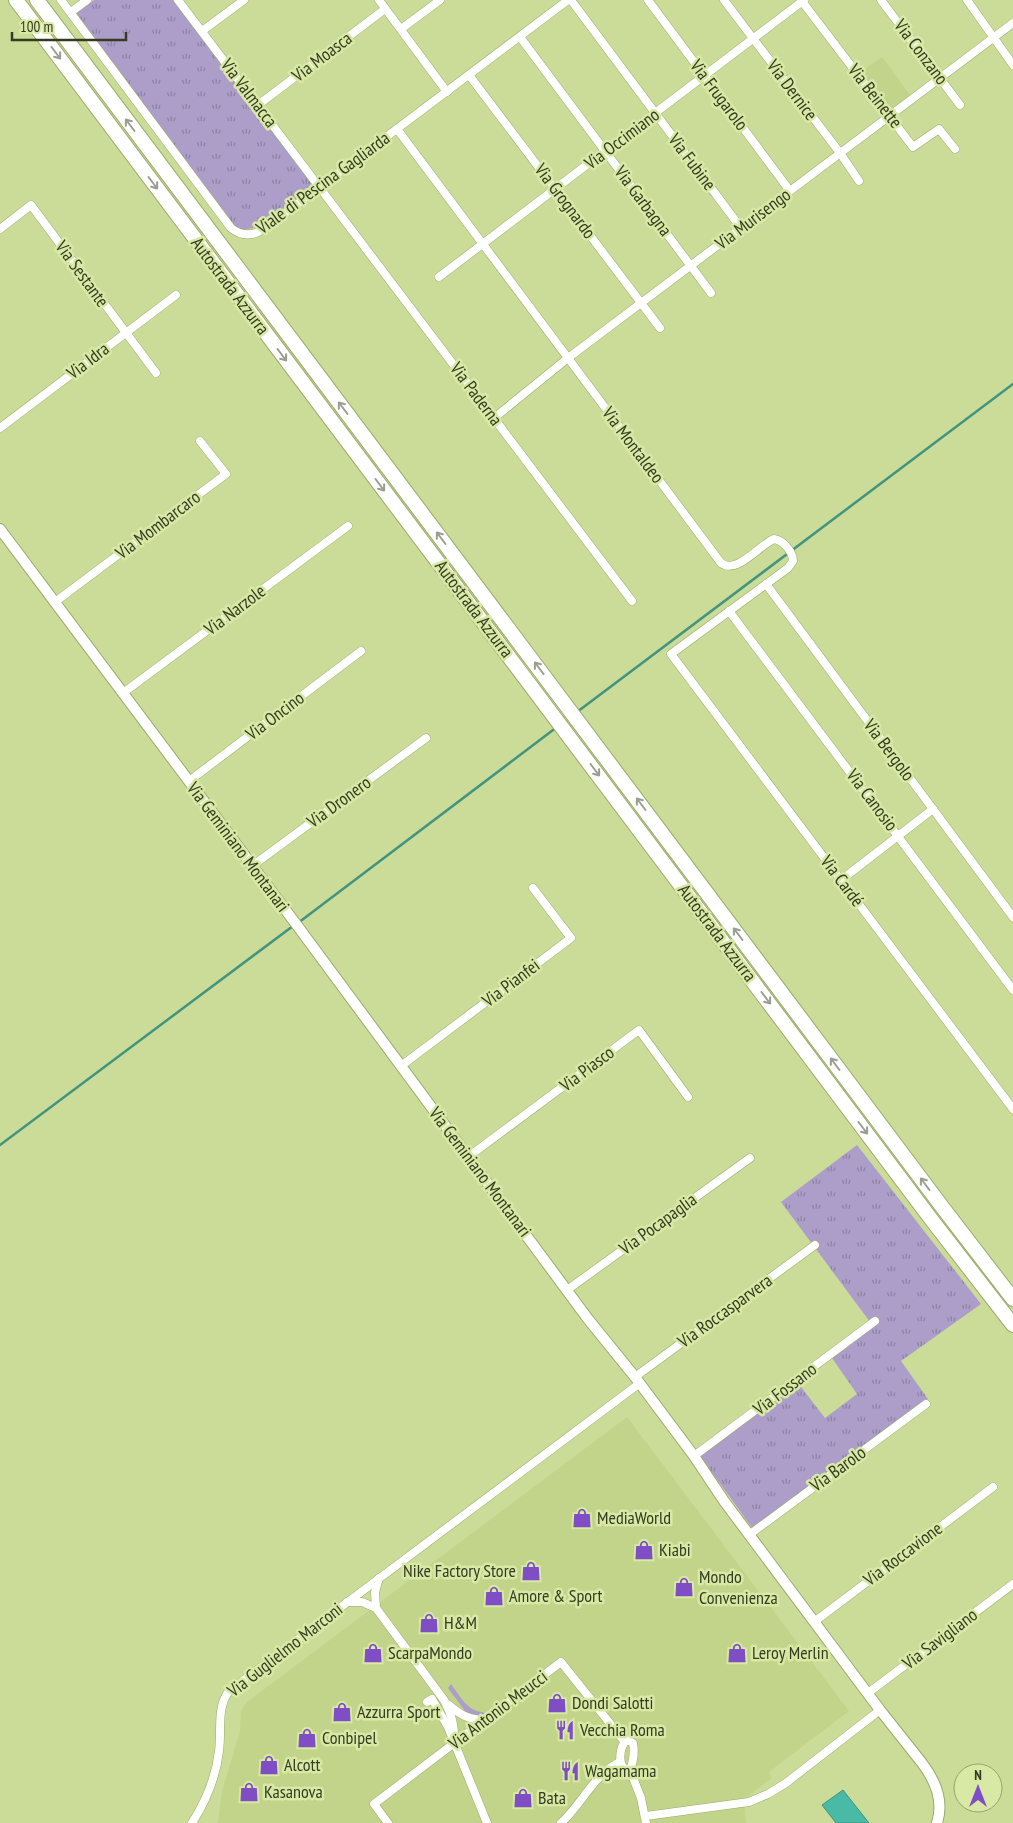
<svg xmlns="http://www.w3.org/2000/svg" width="1013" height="1823" viewBox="0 0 1013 1823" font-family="'PT Sans Narrow',sans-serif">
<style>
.built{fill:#c2d489}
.grass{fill:url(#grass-tufts)}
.water{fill:#48baa6;stroke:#42947e}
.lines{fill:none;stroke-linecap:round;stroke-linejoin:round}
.stream{stroke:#42947e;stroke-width:2.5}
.street-casing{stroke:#9baa69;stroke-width:9}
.secondary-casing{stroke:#9baa69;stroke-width:12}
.highway-casing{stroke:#9baa69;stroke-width:16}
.street{stroke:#fff;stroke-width:8}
.secondary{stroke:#fff;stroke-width:10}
.highway{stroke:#fff;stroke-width:14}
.oneway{stroke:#9a9d90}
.labels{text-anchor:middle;stroke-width:5;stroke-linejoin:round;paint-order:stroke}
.street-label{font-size:18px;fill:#353b20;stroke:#d8e9a6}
.poi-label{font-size:18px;fill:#353b20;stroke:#d8e9a6;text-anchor:start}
</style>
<defs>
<pattern id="grass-tufts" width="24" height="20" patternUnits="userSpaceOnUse" patternTransform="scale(1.25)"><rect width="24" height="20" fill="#ac9ec9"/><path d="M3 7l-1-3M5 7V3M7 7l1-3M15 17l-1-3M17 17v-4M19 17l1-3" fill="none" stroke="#8d82a3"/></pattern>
</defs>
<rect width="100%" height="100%" fill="#cbdc99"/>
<g class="built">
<polygon points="882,57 910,95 890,110 862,71"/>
<polygon points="627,1417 849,1711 769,1772 772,1778 744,1799 746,1823 218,1823 222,1791 240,1731 241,1711 247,1702"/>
</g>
<g class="grass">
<polygon points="94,0 173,0 314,186 259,227 242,230 234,226 76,13"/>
<polygon points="857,1145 981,1304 901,1361 928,1399 753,1529 700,1456 798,1383 825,1418 857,1394 832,1358 873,1326 781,1202"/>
<path d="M451,1684c9,12 16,27 32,28l2,3h-17l-20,-27z"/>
</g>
<polygon class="water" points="843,1790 869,1823 836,1823 822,1805"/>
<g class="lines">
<g class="stream">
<polyline points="577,712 1013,384"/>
<polyline points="298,923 557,727"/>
<polyline points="0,1145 293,926"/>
</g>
<defs>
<g id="street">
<path d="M61,0l170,228c11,9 22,8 33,1l304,-229"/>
<polyline points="178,0 632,601"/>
<polyline points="379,0 447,92"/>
<polyline points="571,0 741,228"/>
<polyline points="648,0 790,191"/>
<polyline points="724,0 840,153 859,181"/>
<polyline points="801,0 913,147 939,129 955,149"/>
<polyline points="881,0 960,105"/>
<polyline points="967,0 1013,65"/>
<polyline points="71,12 87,0"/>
<polyline points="401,29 440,0"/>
<polyline points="202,31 244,0"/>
<polyline points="520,37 711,293"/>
<polyline points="469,75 660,328"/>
<polyline points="258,105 385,9"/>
<path d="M397,129l324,434c16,12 38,-18 53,-24 9,1 19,13 19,22l-5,7 -117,86 342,455"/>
<polyline points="0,229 31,205 156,373"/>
<polyline points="439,277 804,0"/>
<polyline points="494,418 568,358 1013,23"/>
<polyline points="0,428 176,295"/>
<polyline points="766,584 1013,917"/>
<polyline points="55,602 226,474 200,441"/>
<polyline points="729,611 1013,990"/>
<polyline points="123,693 348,526"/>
<polyline points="189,781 361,651"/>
<polyline points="252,866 426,738"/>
<polyline points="841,880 933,809"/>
<polyline points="401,1066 571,938 533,888"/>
<polyline points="468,1157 639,1030 688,1097"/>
<polyline points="567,1290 750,1158"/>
<polyline points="635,1377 815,1245"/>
<polyline points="694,1456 875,1321"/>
<polyline points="749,1535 926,1404"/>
<path d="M379,1578l-4,14 1,16 68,92c8,15 11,27 10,44"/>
<polyline points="347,1602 362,1602 376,1608"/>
<polyline points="814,1622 993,1487"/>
<polyline points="868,1693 1013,1584"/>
<polyline points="427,1702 432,1699 448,1727 487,1823"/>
<path d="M449,1705c11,10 21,15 36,15"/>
<path d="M627,1740l6,3c2,9 0,19 -3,27 -14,0 -11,-25 -3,-30z"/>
<polyline points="630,1770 641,1798 646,1823"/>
<polyline points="646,1816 749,1802 768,1794 786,1783 880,1710"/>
<path d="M192,1823c14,-22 24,-46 27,-72 3,-20 -3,-43 10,-60l411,-308"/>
<polyline points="388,1823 374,1804 561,1662 624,1741"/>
<path d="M561,1823c21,-19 33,-49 59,-61"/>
</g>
<path id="secondary" d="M0,529l299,399 289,391 47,58 59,79 30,45 156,209 42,53c13,17 22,38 15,60"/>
<g id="highway">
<polyline points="16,0 931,1219 1013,1325"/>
<polyline points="37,0 943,1208 1013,1299"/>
</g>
</defs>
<use href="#street" class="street-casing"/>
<use href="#secondary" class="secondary-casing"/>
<use href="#highway" class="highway-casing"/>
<use href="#street" class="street"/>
<use href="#secondary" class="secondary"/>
<use href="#highway" class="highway"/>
</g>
<defs><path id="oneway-shaft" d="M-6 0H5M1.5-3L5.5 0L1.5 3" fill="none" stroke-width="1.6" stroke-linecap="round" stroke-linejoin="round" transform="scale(1.25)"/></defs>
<g class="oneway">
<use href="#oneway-shaft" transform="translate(56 53) rotate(53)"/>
<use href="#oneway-shaft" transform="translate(130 125) rotate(-127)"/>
<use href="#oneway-shaft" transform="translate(153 183) rotate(53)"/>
<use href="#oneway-shaft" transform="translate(282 355) rotate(53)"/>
<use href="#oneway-shaft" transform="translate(343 408) rotate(-127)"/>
<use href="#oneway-shaft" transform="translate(380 485) rotate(53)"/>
<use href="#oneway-shaft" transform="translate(441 538) rotate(-127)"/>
<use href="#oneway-shaft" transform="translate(539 668) rotate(-127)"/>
<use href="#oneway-shaft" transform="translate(595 770) rotate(53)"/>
<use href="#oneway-shaft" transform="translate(641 804) rotate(-127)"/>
<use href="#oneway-shaft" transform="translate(738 934) rotate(-127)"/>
<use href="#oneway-shaft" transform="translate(766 998) rotate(53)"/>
<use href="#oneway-shaft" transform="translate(835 1064) rotate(-127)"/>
<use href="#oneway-shaft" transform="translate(863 1128) rotate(53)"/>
<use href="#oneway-shaft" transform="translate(925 1184) rotate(-127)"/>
</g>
<defs>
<symbol id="shop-bare" viewBox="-9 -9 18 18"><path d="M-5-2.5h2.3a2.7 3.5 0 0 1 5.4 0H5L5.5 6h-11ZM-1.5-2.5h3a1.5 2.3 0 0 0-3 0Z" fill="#7f4dc4" stroke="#d8e9a6" stroke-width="2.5" paint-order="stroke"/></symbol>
<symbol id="restaurant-bare" viewBox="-9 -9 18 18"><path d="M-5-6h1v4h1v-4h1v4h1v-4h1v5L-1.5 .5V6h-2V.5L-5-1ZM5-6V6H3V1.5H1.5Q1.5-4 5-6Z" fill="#7f4dc4" stroke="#d8e9a6" stroke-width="2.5" paint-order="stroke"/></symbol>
</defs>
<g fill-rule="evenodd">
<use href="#shop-bare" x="568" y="1504" width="28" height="28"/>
<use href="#shop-bare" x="630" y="1536" width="28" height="28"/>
<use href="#shop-bare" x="517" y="1557" width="28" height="28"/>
<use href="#shop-bare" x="670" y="1573" width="28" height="28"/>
<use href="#shop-bare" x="480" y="1582" width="28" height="28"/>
<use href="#shop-bare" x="415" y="1609" width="28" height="28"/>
<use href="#shop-bare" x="359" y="1639" width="28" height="28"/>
<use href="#shop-bare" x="723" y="1639" width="28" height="28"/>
<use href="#shop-bare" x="543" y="1689" width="28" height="28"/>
<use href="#shop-bare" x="328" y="1698" width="28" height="28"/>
<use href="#restaurant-bare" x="551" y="1716" width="28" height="28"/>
<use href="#shop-bare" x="293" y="1724" width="28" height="28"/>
<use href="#shop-bare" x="255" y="1751" width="28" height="28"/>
<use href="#restaurant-bare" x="556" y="1757" width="28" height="28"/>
<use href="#shop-bare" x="235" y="1778" width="28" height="28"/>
<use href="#shop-bare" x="509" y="1784" width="28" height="28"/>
</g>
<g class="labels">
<g class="street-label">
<text transform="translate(921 52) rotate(53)" y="6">Via Conzano</text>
<text transform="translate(322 57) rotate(-37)" y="6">Via Moasca</text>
<text transform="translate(792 90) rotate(53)" y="6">Via Dernice</text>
<text transform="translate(249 93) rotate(53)" y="6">Via Valmacca</text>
<text transform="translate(719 95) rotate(53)" y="6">Via Frugarolo</text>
<text transform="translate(875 96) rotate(52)" y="6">Via Beinette</text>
<text transform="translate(622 139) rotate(-37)" y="6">Via Occimiano</text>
<text transform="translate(692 162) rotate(53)" y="6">Via Fubine</text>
<text transform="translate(323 183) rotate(-36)" y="6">Viale di Pescina Gagliarda</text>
<text transform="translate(565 201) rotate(53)" y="6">Via Grognardo</text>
<text transform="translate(643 201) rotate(53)" y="6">Via Garbagna</text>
<text transform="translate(753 219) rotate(-37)" y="6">Via Murisengo</text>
<text transform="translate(82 274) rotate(54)" y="6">Via Sestante</text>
<text transform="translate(230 286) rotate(53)" y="6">Autostrada Azzurra</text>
<text transform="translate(88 361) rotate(-37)" y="6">Via Idra</text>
<text transform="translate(476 394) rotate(53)" y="6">Via Paderna</text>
<text transform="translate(633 445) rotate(53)" y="6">Via Montaldeo</text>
<text transform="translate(158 525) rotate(-37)" y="6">Via Mombarcaro</text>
<text transform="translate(474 609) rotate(53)" y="6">Autostrada Azzurra</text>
<text transform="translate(235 610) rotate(-37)" y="6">Via Narzole</text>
<text transform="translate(275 716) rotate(-37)" y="6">Via Oncino</text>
<text transform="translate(889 750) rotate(53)" y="6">Via Bergolo</text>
<text transform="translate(872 800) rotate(53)" y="6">Via Canosio</text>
<text transform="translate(339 802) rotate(-36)" y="6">Via Dronero</text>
<text transform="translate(238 847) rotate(53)" y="6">Via Geminiano Montanari</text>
<text transform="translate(842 881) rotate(53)" y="6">Via Cardé</text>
<text transform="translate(717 933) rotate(53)" y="6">Autostrada Azzurra</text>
<text transform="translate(511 983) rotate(-37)" y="6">Via Pianfei</text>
<text transform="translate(587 1069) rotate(-37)" y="6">Via Piasco</text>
<text transform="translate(480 1172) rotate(53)" y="6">Via Geminiano Montanari</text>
<text transform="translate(658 1224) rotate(-36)" y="6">Via Pocapaglia</text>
<text transform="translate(725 1311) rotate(-36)" y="6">Via Roccasparvera</text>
<text transform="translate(785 1389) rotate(-37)" y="6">Via Fossano</text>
<text transform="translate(838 1469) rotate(-36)" y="6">Via Barolo</text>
<text transform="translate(903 1554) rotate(-37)" y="6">Via Roccavione</text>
<text transform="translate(940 1639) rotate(-37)" y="6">Via Savigliano</text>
<text transform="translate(285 1650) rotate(-38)" y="6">Via Guglielmo Marconi</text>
<text transform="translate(498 1710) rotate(-37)" y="6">Via Antonio Meucci</text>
</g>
<g class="poi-label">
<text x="597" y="1524">MediaWorld</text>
<text x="659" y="1556">Kiabi</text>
<text x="516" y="1577" text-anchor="end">Nike Factory Store</text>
<text x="699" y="1583">Mondo<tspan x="699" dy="21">Convenienza</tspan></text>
<text x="509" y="1602">Amore &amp; Sport</text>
<text x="444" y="1629">H&amp;M</text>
<text x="388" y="1659">ScarpaMondo</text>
<text x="752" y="1659">Leroy Merlin</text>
<text x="572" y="1709">Dondi Salotti</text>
<text x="357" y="1718">Azzurra Sport</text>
<text x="580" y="1736">Vecchia Roma</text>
<text x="322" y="1744">Conbipel</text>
<text x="284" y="1771">Alcott</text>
<text x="585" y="1777">Wagamama</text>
<text x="264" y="1798">Kasanova</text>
<text x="538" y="1804">Bata</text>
</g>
</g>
<g transform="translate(978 1788)"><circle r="24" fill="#d8e9a6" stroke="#97a370"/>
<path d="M0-4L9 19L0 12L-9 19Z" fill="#7f4dc4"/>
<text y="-8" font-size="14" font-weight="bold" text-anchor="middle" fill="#353b20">N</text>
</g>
<path d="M12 32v8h114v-8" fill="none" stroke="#353b20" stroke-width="2.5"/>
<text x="20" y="32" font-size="15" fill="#353b20" stroke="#d8e9a6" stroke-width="4" paint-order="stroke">100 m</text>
</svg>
